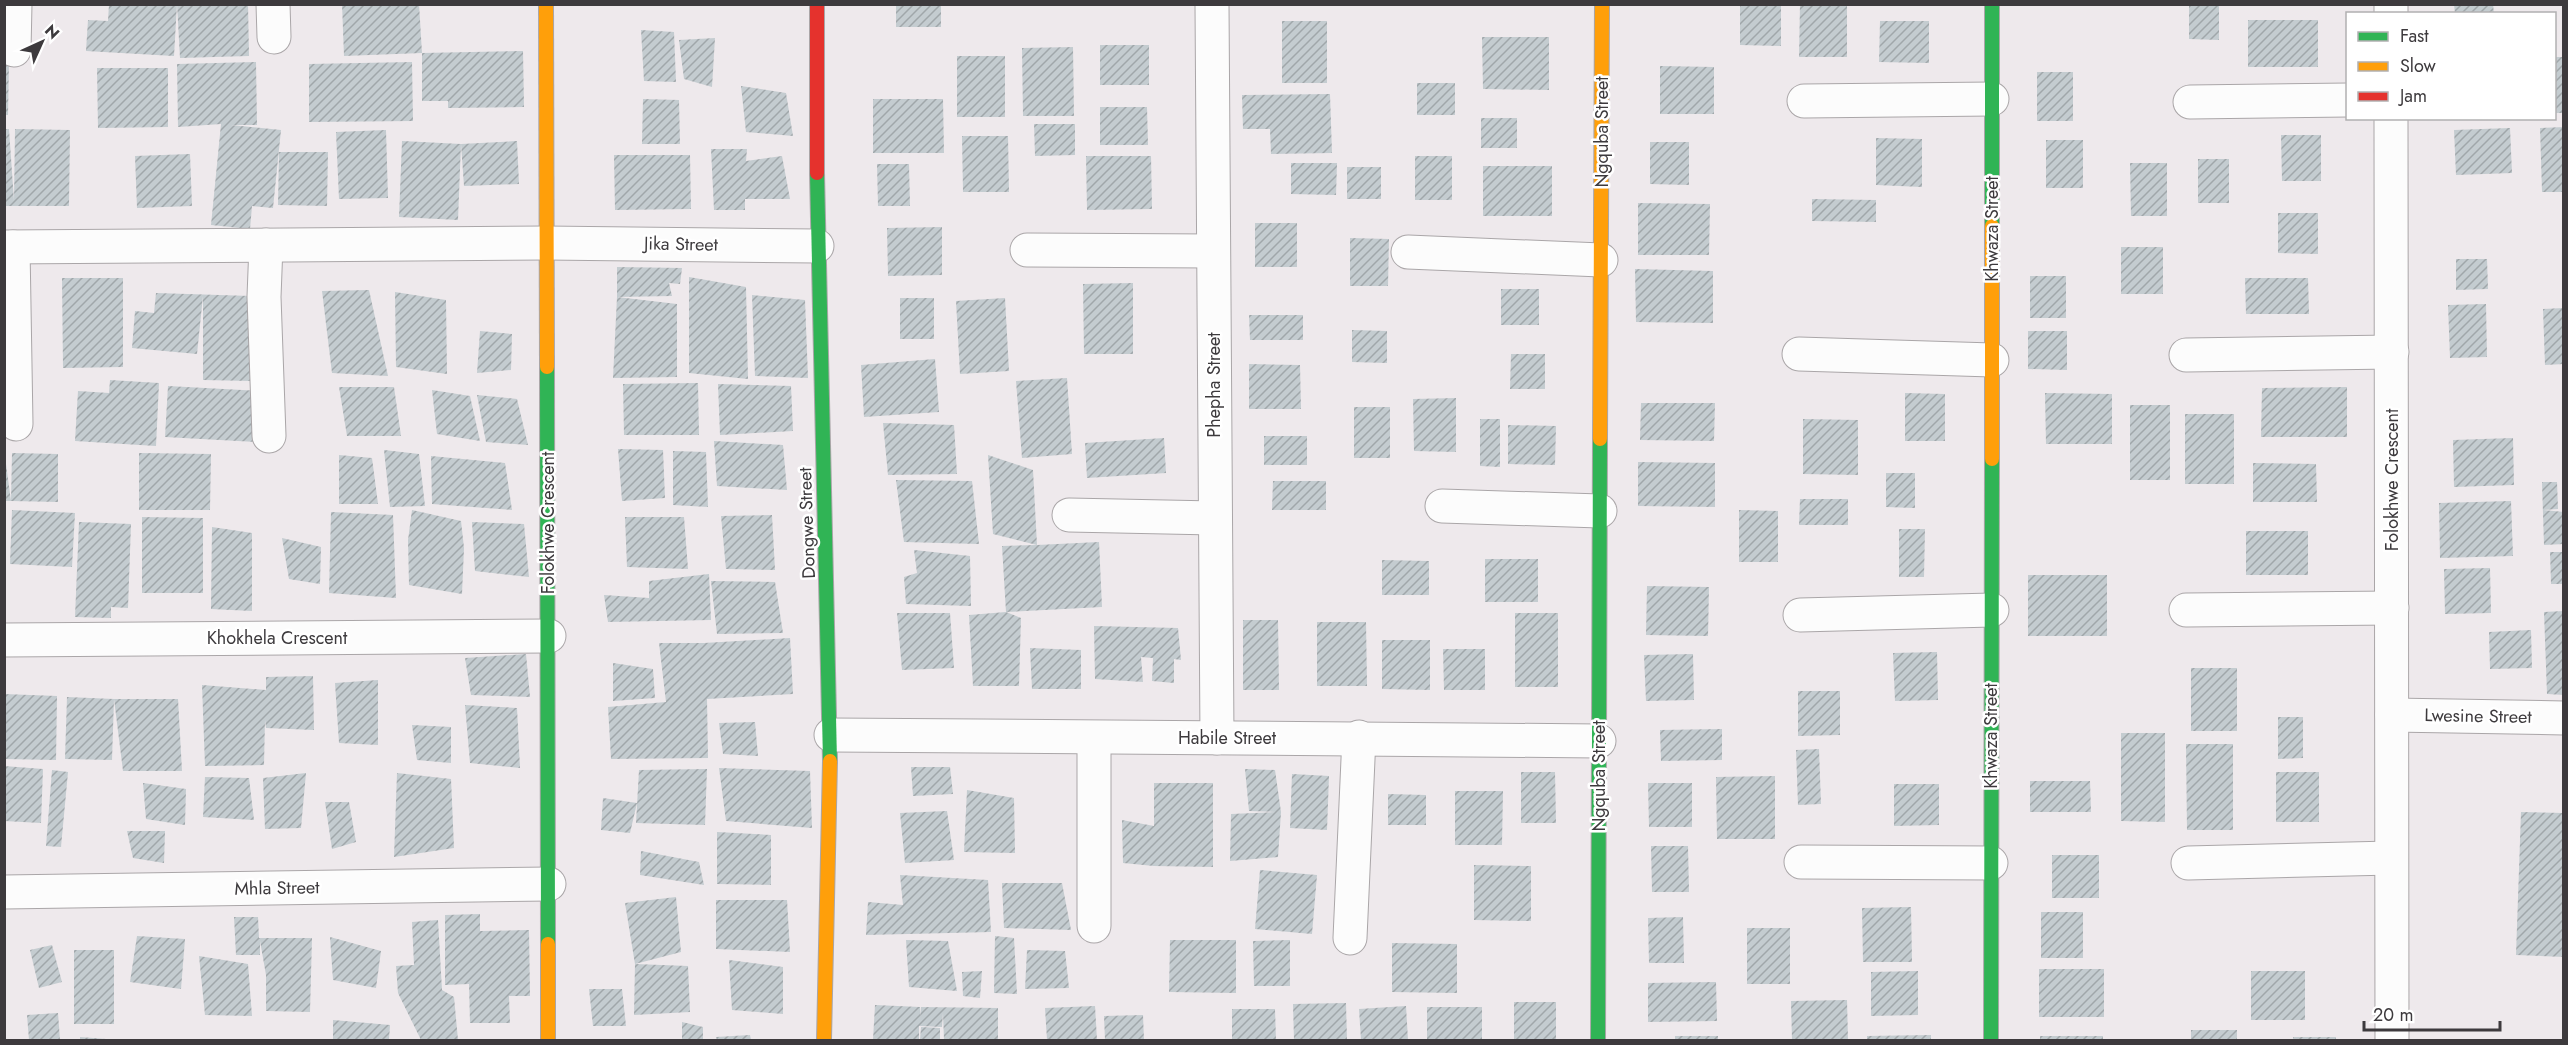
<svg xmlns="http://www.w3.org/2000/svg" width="2568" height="1045" viewBox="0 0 2568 1045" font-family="Jost,sans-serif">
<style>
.building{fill:url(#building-hatch)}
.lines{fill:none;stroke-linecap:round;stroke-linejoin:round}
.street-casing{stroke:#aaa6a8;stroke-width:35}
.fast-casing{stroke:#aaa6a8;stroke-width:16}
.slow-casing{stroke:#aaa6a8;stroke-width:16}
.jam-casing{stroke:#aaa6a8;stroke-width:16}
.street{stroke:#fcfcfc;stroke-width:33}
.fast{stroke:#30b455;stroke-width:14}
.slow{stroke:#ff9f0a;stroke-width:14}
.jam{stroke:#e5322d;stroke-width:14}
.labels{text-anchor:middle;stroke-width:5;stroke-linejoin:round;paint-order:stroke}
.street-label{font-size:18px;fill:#3d3a3d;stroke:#fff}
</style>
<defs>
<pattern id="building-hatch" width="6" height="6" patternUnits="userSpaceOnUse" patternTransform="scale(1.5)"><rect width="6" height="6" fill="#c4ccd0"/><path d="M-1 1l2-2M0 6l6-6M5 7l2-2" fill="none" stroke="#a0a7aa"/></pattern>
</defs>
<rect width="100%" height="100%" fill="#eee9ec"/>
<g class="building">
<polygon points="109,4 177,4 174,56 86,51 88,20 108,21"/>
<polygon points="177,4 248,4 249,56 180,58"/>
<polygon points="342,4 419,4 422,53 344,56"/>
<rect x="896" y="4" width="45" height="23"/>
<polygon points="1740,4 1781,4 1781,46 1740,45"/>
<polygon points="1800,4 1847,4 1847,57 1799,57"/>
<polygon points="2189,4 2219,4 2219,40 2189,39"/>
<polygon points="2454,4 2493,4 2494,14 2455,14"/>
<rect x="2248" y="20" width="70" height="47"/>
<rect x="1282" y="21" width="45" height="62"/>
<polygon points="1880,21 1929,21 1929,63 1879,62"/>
<polygon points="641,30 674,32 676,82 644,81"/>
<polygon points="1482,37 1549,37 1549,90 1483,89"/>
<polygon points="715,38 712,87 684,79 679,40"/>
<rect x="1100" y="45" width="49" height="40"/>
<polygon points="1073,47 1074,116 1023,116 1022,48"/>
<polygon points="523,51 524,107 448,108 448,101 422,101 422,53"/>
<rect x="957" y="56" width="48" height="61"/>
<rect x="2554" y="57" width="10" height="56"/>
<polygon points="256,62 257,125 231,125 281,130 273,208 252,206 250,229 211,225 221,124 178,127 177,64"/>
<polygon points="412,62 413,121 309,122 309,64"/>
<polygon points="4,63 9,63 8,115 4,115"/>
<polygon points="1660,66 1714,67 1714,114 1660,114"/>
<polygon points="97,68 168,68 168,127 98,128"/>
<rect x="2037" y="72" width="36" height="49"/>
<rect x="1417" y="83" width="38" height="32"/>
<polygon points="741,86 786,93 793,136 746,132"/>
<polygon points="1330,94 1332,153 1271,154 1270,129 1243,129 1242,95"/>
<polygon points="643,99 679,100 680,144 642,144"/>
<polygon points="873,99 943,99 944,153 873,153"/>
<polygon points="1100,107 1147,107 1148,145 1100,145"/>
<rect x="1481" y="118" width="36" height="30"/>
<polygon points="1034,124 1075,124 1075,155 1035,156"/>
<polygon points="2564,127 2564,192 2542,192 2540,128"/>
<polygon points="2510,128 2512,173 2456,175 2454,130"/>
<polygon points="4,129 9,129 14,201 15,129 70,130 69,206 4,206"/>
<polygon points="386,130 388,198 339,199 336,132"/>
<polygon points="2281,135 2321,135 2321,181 2282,181"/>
<polygon points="962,136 1008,136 1009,192 963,192"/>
<polygon points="1876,138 1922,139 1922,187 1876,185"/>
<rect x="2046" y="140" width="37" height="48"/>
<polygon points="402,141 461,144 517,141 519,184 464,186 461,144 458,220 399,217"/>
<polygon points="1650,142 1689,142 1689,185 1650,184"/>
<polygon points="711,149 747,149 746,161 782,156 790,199 745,199 745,210 714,210"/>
<polygon points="279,152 328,152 327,206 278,205"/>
<polygon points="190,154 192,206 137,208 135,156"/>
<polygon points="614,155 690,155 691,209 615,210"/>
<polygon points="1086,156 1151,156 1152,209 1087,210"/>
<rect x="1415" y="156" width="37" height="44"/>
<rect x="2198" y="159" width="31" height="44"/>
<polygon points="1291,163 1337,163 1336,195 1291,194"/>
<polygon points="2130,163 2167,163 2167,216 2131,216"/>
<polygon points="877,164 909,164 910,206 878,206"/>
<rect x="1483" y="166" width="69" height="50"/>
<rect x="1347" y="167" width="34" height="32"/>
<polygon points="1812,199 1876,200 1876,222 1812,221"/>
<polygon points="1638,203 1710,204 1709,255 1638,255"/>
<polygon points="2278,213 2318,213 2318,254 2278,253"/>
<rect x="1255" y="223" width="42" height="44"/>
<polygon points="942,227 942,275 888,276 887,228"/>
<polygon points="1350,238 1389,239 1388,286 1350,286"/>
<rect x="2121" y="247" width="42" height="47"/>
<polygon points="2456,259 2487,259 2488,289 2456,290"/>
<polygon points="617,267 682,268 680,284 669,283 672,296 617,297"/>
<polygon points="1635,269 1713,271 1713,323 1636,322"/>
<rect x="2030" y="276" width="36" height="42"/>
<polygon points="689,277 746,287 748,379 689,373"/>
<polygon points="62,278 123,278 123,367 63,368"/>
<polygon points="2245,278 2308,278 2309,314 2246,314"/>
<polygon points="1133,283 1133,354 1084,354 1083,284"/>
<rect x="1501" y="289" width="38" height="36"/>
<polygon points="369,290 388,376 332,373 322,291"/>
<polygon points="395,292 446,300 447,374 396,367"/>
<polygon points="156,293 251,296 250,381 203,380 203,296 197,354 132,348 135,311 154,313"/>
<polygon points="752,295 805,300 808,378 755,376"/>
<polygon points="617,297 677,304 677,377 613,378"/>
<rect x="900" y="298" width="34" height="41"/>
<polygon points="1005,298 1009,371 960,374 956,301"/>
<polygon points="2486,304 2487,357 2450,358 2448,305"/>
<polygon points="2564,308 2564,364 2545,365 2543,309"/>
<polygon points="1249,315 1303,315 1303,340 1250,340"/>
<polygon points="1352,330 1387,331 1387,363 1352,362"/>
<polygon points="480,331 512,334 511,370 477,373"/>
<polygon points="2028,331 2067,331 2067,370 2028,369"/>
<polygon points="1511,354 1545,354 1545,389 1510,389"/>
<polygon points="935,359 939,412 864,417 861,365"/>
<polygon points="1249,364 1300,365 1301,409 1249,409"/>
<polygon points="1067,378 1072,454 1022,458 1016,381"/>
<polygon points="110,380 159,383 156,446 75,441 78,391 109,393"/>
<polygon points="698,383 699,435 624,435 623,384"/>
<polygon points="718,384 791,386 793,431 720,435"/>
<polygon points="168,386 260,391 258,442 165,437"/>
<polygon points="339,387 394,387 401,436 347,436"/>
<polygon points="2347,387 2347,437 2261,437 2262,388"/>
<polygon points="432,390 470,396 480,441 437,434"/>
<polygon points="1905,393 1945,394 1945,441 1905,441"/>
<polygon points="2045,393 2112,394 2112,444 2046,444"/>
<polygon points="477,395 517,399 528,445 486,442"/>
<polygon points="1456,398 1456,452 1414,451 1413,399"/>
<polygon points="1641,403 1715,403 1714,441 1640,440"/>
<rect x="2130" y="405" width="40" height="75"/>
<rect x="1354" y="407" width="36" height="51"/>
<rect x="2185" y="414" width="49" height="70"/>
<polygon points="1480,419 1500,419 1500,467 1480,466"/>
<polygon points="1803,419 1858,420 1858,475 1803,474"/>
<polygon points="883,423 954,425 957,474 888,475"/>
<polygon points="1508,425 1556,426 1555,465 1508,464"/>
<rect x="1264" y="436" width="43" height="29"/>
<polygon points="1164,438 1166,473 1087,478 1085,443"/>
<polygon points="2513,438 2514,485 2454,487 2453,440"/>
<polygon points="714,441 783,445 787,490 717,486"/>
<polygon points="618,449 663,450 665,498 622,501"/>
<polygon points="384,450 419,454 425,506 390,507"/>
<polygon points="673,451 706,452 708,507 673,505"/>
<polygon points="12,453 58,454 58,502 11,501 4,501 6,464 11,501"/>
<polygon points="139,453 211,454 210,510 139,510"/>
<polygon points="339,455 372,458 378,504 339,504"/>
<polygon points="988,455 1033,470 1037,545 1099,542 1102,607 1006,612 1002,546 1037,545 993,534"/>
<polygon points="431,456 505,463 512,510 432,504"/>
<polygon points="1638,462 1715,463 1715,507 1638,506"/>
<polygon points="2253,463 2316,464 2317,502 2253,502"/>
<polygon points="1886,473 1915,473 1915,508 1886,507"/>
<polygon points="896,480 972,481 979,544 904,542"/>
<polygon points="1273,481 1326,481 1326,510 1272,510"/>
<polygon points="2542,482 2557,482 2558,509 2543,510 2564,512 2564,544 2544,545"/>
<polygon points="1800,499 1848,499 1848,525 1799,525"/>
<polygon points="2511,501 2513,556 2440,558 2439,503"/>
<polygon points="12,510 75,513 72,567 10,564"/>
<polygon points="412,510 461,521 464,548 462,594 409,585 408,540"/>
<polygon points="1739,510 1778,511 1778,562 1739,562"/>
<polygon points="331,512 393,515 396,598 329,593"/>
<polygon points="772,515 775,570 726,569 721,516"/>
<polygon points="142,517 203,518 203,593 142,593"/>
<polygon points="625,517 684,517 688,569 627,567"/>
<polygon points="79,522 131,524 128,608 111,607 111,618 75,617"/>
<polygon points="472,522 524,524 529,577 475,571"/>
<polygon points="212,527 252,533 252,611 211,609"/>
<polygon points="1899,529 1925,529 1924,577 1899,577"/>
<rect x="2246" y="531" width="62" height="44"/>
<polygon points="282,538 321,547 320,584 289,579"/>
<polygon points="914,550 970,556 971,606 906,604 904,577 917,573"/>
<polygon points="2550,552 2564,552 2564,584 2551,584"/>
<rect x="1485" y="559" width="53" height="43"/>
<polygon points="1382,560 1429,561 1429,595 1382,595"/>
<polygon points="2490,568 2491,613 2445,614 2444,569"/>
<polygon points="709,574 711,620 608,622 604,595 649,598 649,581"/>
<rect x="2028" y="575" width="79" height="61"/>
<polygon points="711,581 775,582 783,633 717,634"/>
<polygon points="1647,586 1709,587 1708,636 1646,635"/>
<polygon points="2564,611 2564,695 2547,694 2544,612"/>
<polygon points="1006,612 1021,618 1019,686 973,686 969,615"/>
<polygon points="897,613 950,613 954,668 902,670"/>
<rect x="1515" y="613" width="43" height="74"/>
<polygon points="1243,620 1278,620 1279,690 1243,690"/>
<polygon points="1317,622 1366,622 1367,686 1317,686"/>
<polygon points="1094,626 1178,628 1181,660 1174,659 1174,683 1152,681 1153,658 1141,657 1143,682 1095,679"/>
<polygon points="2531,630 2532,668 2490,669 2489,632"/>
<polygon points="790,638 793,694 707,699 708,758 611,759 608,707 666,702 659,643 704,643"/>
<polygon points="1382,640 1430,640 1430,690 1382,689"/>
<polygon points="1030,648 1081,650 1081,689 1032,689"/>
<polygon points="1443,649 1485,649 1485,690 1444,690"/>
<polygon points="1937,652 1938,700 1895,701 1893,653"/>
<polygon points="526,654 530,697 471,695 465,658"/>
<polygon points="1693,654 1694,700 1646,701 1644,655"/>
<polygon points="613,663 653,669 655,698 613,701"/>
<rect x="2191" y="668" width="46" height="63"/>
<polygon points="313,676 314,730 266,728 265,720 264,765 205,766 202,685 266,690 266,677"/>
<polygon points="378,680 378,745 339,743 335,683"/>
<polygon points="1798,691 1840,691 1840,735 1798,736"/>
<polygon points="4,694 57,696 56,760 4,759"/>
<polygon points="67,697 114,699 112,760 65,759"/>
<polygon points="114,699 178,699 182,771 123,771"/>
<polygon points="465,705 517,708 520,768 470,763"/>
<polygon points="2278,717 2303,717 2303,758 2278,759"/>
<polygon points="755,722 758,756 723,754 719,723"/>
<polygon points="412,725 451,727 451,763 417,760"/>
<polygon points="1722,729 1722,760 1661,761 1660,730"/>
<polygon points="2121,733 2165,733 2165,822 2121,821"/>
<polygon points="2186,744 2233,744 2233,830 2187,830"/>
<polygon points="1819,749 1821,804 1798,805 1796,750"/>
<polygon points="4,766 43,769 41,823 4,821"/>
<polygon points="911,767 950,767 953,794 913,796"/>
<polygon points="719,768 810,771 812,828 726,821"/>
<polygon points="707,769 705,825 636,823 639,770"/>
<polygon points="1245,769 1275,770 1281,812 1278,857 1230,861 1231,814 1276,812 1249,811"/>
<polygon points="52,770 68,772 61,847 46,846"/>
<polygon points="1521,772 1555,772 1556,823 1521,823"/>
<rect x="2276" y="772" width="43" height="50"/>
<polygon points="306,773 301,828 265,829 263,778"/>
<polygon points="397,773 451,779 454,848 394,857"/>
<polygon points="1292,774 1329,776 1327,830 1290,828"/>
<polygon points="1775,776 1775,839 1717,839 1716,777"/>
<polygon points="205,777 249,778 254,820 203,817"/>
<polygon points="2030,781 2090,781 2091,812 2030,812"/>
<polygon points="143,783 186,789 185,825 146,819"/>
<polygon points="1154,783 1213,783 1213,867 1154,866 1123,863 1122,820 1154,826"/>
<polygon points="1648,783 1692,783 1692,827 1649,827"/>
<polygon points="1894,784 1939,784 1939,825 1894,826"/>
<polygon points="967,790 1014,798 1015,853 964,852"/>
<polygon points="1455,791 1503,791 1502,845 1455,845"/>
<polygon points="1388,794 1426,795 1426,825 1388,825"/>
<polygon points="603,798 637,803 630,833 601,830"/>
<polygon points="325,802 349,802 356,842 332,849"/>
<polygon points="947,811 954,860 905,863 900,813"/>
<polygon points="2521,812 2564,813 2564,957 2516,955"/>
<polygon points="127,831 165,831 164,863 133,858"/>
<polygon points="717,832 771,835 771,885 717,884"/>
<polygon points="1651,846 1688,846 1689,892 1652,892"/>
<polygon points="641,851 699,862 704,885 640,875"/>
<rect x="2052" y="855" width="47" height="43"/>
<polygon points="1474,865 1531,866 1531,921 1474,920"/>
<polygon points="1260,870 1317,875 1312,934 1255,929"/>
<polygon points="900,875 988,880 991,932 866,935 868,902 903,905"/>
<polygon points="1002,883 1062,883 1071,930 1004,928"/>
<polygon points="676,897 681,952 635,964 625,903"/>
<polygon points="716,900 787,900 790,952 716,949"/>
<polygon points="1911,907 1912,962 1863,962 1862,908"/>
<rect x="2041" y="912" width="42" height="46"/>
<polygon points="480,914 480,931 529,930 530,996 509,996 510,1023 470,1023 469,984 445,985 445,915"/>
<polygon points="234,917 258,917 259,938 312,938 310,1012 266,1011 266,975 260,941 260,955 236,955"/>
<polygon points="1683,917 1684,963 1649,963 1648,918"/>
<polygon points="438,920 442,990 454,997 458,1040 421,1040 398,993 396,966 414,965 412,922"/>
<rect x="1747" y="928" width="43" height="56"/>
<polygon points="137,936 185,939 181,989 130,982"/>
<polygon points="995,936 1014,938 1017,994 994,993"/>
<polygon points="330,937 381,951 376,988 333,980"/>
<polygon points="906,940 948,941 957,991 909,987"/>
<polygon points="1170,940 1236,940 1236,993 1169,992"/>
<polygon points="1290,940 1290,986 1254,986 1253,941"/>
<polygon points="1392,943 1457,944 1457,993 1392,992"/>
<polygon points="52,945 62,982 39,988 30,950"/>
<rect x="74" y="950" width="40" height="74"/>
<polygon points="1027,950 1065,951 1069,988 1025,989"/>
<polygon points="199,956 248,964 252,1016 205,1015"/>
<polygon points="729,960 783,967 783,1014 732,1010"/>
<polygon points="635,964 688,966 690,1012 634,1015"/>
<rect x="2039" y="969" width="65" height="48"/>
<polygon points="982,971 980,998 963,996 962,972"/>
<polygon points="1918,971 1918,1015 1871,1016 1871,972"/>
<rect x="2251" y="971" width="54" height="49"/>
<polygon points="1716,982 1717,1021 1648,1022 1648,983"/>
<polygon points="589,989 622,989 626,1026 593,1026"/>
<polygon points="1847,1000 1848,1040 1792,1040 1791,1001"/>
<rect x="1514" y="1002" width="42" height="38"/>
<polygon points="1346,1003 1347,1040 1294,1040 1293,1004"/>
<polygon points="875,1005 920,1007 920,1016 921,1007 998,1008 998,1040 944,1040 943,1013 942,1027 919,1026 919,1040 873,1040"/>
<polygon points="1095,1006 1097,1040 1047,1040 1045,1008"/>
<polygon points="1406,1006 1408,1040 1361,1040 1359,1009"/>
<rect x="1427" y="1007" width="55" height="33"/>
<polygon points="1232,1009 1275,1009 1276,1040 1232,1040"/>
<polygon points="58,1013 60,1040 29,1040 27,1015"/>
<polygon points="1143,1015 1144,1040 1105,1040 1104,1016"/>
<polygon points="333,1020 390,1025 389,1040 333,1040"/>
<polygon points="682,1022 703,1027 703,1040 682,1040"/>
<polygon points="921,1027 940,1028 940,1040 920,1040"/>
<rect x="2191" y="1030" width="46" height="10"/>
<polygon points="750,1035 751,1040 717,1040 716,1037"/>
<polygon points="1931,1035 1931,1040 1867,1040 1867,1036"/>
<rect x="1675" y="1036" width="43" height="4"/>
<rect x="2040" y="1036" width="63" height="4"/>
<polygon points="80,1037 106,1039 106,1040 80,1040"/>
<rect x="2293" y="1037" width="43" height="3"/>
</g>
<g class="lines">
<defs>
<g id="street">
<polyline points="273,4 274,37"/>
<polyline points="1212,4 1217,738"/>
<polyline points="2391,14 2391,4"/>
<polyline points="14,50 15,4"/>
<polyline points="1804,101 1992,99"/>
<polyline points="2190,102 2348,100"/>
<polyline points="2391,118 2392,1040"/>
<polyline points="266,245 264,297 269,436"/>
<polyline points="4,247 546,243 817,246"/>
<polyline points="13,247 16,424"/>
<polyline points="1027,250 1213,251"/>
<polyline points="1408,252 1601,260"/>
<polyline points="1799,354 1992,360"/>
<polyline points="2186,355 2392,352"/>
<polyline points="1442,506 1600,511"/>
<polyline points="1069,515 1214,518"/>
<polyline points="2186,610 2392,608"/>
<polyline points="1800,615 1992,610"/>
<polyline points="4,640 549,636"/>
<polyline points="2392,715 2564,718"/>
<path d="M831,735c256,3 512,2 768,6"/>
<polyline points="1801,862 1991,863"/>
<polyline points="2188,863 2391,858"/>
<polyline points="4,892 549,884"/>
<polyline points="1094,926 1094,738"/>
<polyline points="1350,938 1359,737"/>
</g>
<g id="fast">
<polyline points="817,173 830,761"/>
<polyline points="1992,226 1992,4"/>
<polyline points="547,367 548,944"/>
<polyline points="1598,1040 1600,439"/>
<polyline points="1991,1040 1992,459"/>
</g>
<g id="slow">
<polyline points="546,4 547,367"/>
<polyline points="1600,439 1602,4"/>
<polyline points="1992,459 1992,226"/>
<polyline points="548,944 548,1040"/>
<polyline points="824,1040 830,761"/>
</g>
<polyline id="jam" points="817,4 817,173"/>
</defs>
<use href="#street" class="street-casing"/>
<use href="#fast" class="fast-casing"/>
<use href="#slow" class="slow-casing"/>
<use href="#jam" class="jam-casing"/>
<use href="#street" class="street"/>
<use href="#fast" class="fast"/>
<use href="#slow" class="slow"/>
<use href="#jam" class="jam"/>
</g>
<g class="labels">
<g class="street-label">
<text transform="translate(1602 132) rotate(-90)" y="6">Ngquba Street</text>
<text transform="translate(1992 229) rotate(-90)" y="6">Khwaza Street</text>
<text transform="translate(681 244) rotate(1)" y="6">Jika Street</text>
<text transform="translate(1214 385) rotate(-90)" y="6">Phepha Street</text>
<text transform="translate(2392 480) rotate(-90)" y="6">Folokhwe Crescent</text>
<text transform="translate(548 523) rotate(-90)" y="6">Folokhwe Crescent</text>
<text transform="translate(807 523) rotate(-92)" y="6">Dongwe Street</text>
<text x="277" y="644">Khokhela Crescent</text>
<text transform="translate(2478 716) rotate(1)" y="6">Lwesine Street</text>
<text transform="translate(1991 736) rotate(-90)" y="6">Khwaza Street</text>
<text x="1227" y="744">Habile Street</text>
<text transform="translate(1599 776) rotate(-90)" y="6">Ngquba Street</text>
<text transform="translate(277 888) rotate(-1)" y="6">Mhla Street</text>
</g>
</g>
<rect width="2568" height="1045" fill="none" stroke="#3d3a3d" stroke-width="12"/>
<rect x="2346" y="12" width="210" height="108" fill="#ffffff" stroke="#b1b0b1" stroke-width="1.5"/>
<rect x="2358" y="32" width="30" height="9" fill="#30b455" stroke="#b1b0b1" stroke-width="1.5"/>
<text x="2400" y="42" font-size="18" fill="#3d3a3d">Fast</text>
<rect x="2358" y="62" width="30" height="9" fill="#ff9f0a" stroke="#b1b0b1" stroke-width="1.5"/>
<text x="2400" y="72" font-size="18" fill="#3d3a3d">Slow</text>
<rect x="2358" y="92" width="30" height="9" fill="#e5322d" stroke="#b1b0b1" stroke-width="1.5"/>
<text x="2400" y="102" font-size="18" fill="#3d3a3d">Jam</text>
<g transform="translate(42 42) rotate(45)" stroke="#ffffff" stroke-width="4.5" paint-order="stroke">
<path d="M0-4.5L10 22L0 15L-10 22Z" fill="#3d3a3d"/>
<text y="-9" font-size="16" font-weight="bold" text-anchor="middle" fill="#3d3a3d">N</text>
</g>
<path d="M2364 1021v9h136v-9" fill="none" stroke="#3d3a3d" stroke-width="3"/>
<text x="2373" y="1021" font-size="18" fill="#3d3a3d" stroke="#ffffff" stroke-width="4.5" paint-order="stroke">20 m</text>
</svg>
